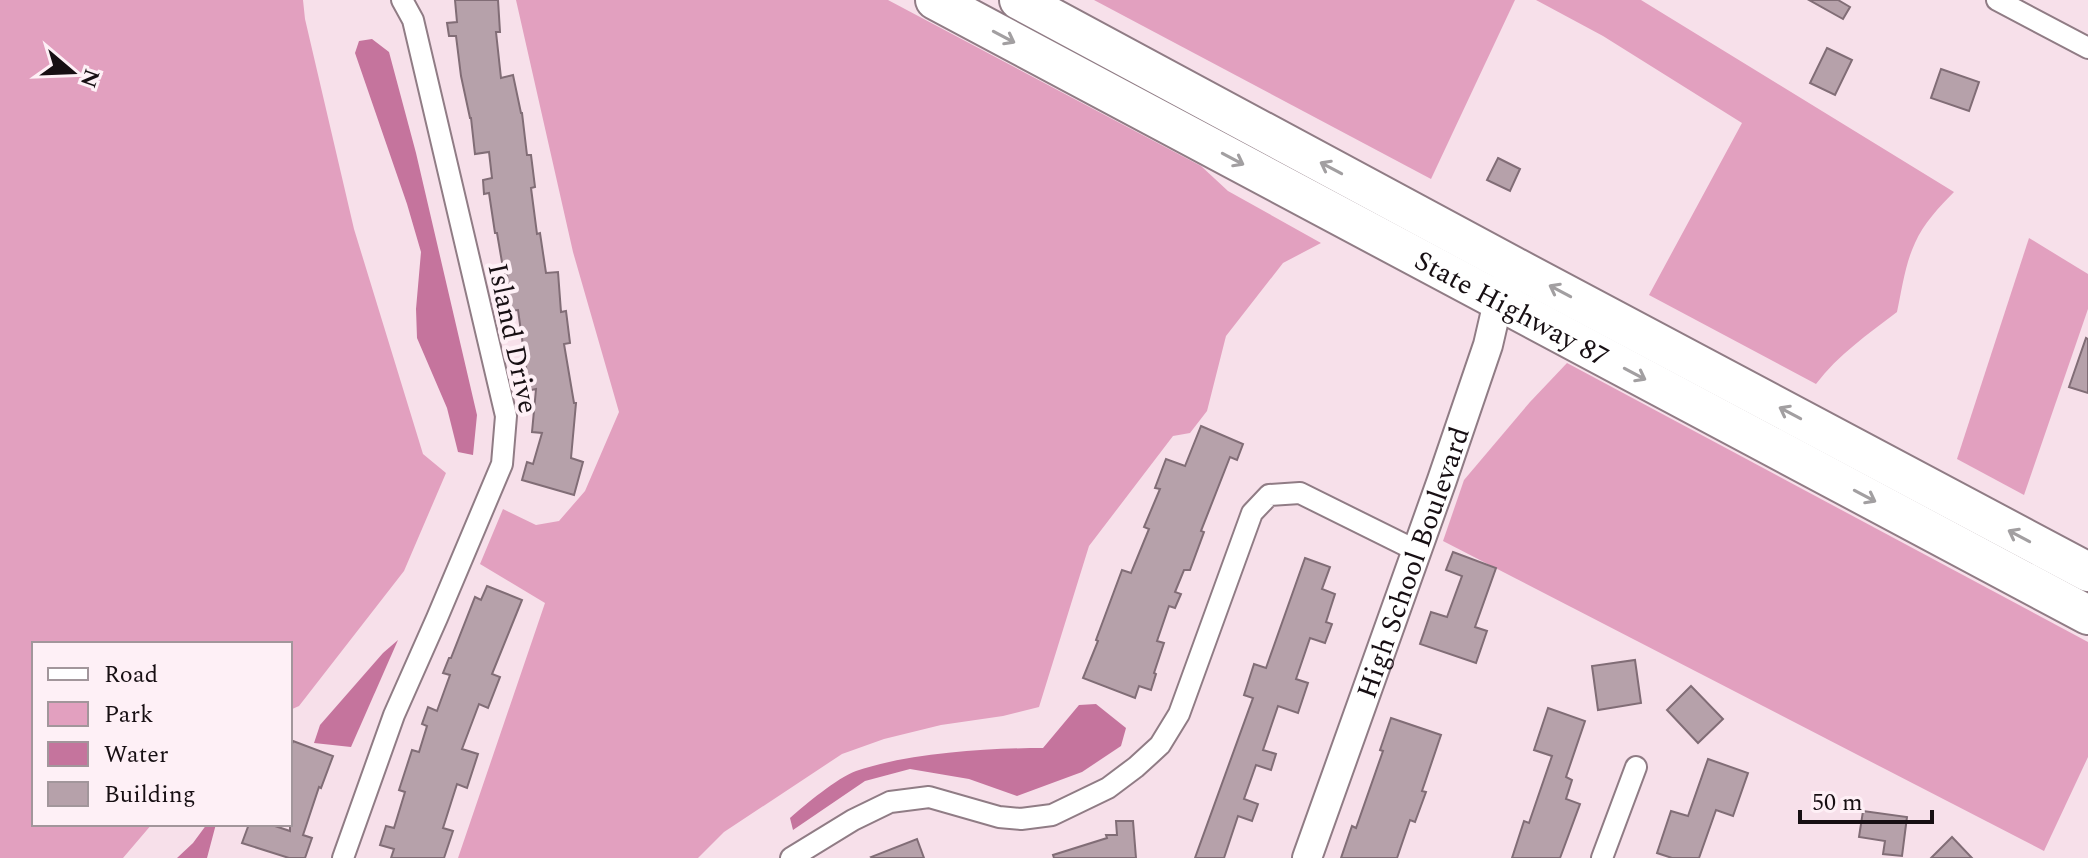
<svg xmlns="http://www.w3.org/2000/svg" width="2088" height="858" viewBox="0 0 2088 858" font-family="Spectral,serif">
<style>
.green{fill:#e2a0bf}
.water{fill:#c5749d}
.building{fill:#b6a1aa;stroke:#816d76;stroke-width:2}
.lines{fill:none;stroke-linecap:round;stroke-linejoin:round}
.street-casing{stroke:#907c85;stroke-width:24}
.secondary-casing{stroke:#907c85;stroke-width:32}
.highway-casing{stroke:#907c85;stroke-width:42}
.street{stroke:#fff;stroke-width:20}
.secondary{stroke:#fff;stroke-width:28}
.highway{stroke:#fff;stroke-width:38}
.oneway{stroke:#a29fa1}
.labels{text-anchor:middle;stroke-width:8;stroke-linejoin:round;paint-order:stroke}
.street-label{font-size:28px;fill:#170f13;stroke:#fef0f6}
</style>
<rect width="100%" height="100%" fill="#f7e0ea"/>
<g class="green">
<polygon points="0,0 303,0 305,19 354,229 423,454 446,473 404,571 299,706 290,710 290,644 34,644 34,824 152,824 123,858 0,858"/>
<polygon points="516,0 888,0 1201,166 1228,191 1321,243 1283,263 1226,336 1207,411 1190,433 1173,436 1089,546 1039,707 1003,716 941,725 884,739 842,754 724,832 698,858 458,858 545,603 480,564 503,509 536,525 559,521 585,491 619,412 573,252"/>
<polygon points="1094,0 1515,0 1431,179"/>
<path d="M1536,0h105l313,192c-14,14 -31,32 -39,51 -10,21 -13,46 -18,69 -29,22 -59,43 -81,72l-167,-89 93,-172 -139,-87z"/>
<polygon points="2029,238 2088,274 2088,309 2024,495 1957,459"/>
<polygon points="1567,363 2088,642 2088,757 2044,851 1443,541 1464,480 1530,402"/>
</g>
<g class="water">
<polygon points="372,39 389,52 416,153 477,415 473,455 458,452 447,408 417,338 416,309 421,252 407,204 355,53 359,41"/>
<polygon points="398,640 351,747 314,743 320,725 383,653"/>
<path d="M1096,704l30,24 -5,18 -39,26 -65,24 -48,-17 -59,-10 -45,12 -72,49 -3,-12c16,-14 47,-40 66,-47 53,-18 131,-23 187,-23l36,-43z"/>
<polygon points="207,824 216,824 207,858 177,858 193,843"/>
</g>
<g class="building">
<polygon points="455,0 498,0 500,32 496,32 501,78 513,75 521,113 522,113 527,155 531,155 535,187 531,188 537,234 540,233 546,273 558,272 561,312 566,311 570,343 564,344 574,403 576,403 571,458 583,462 574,495 522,480 527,462 533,464 542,433 532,432 536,389 526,391 524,374 527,374 518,310 510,311 507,273 504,274 497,233 495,233 489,193 484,194 483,180 492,178 489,152 475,154 471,118 470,118 461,76 456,36 449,36 447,23 457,22"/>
<polygon points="1809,0 1838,0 1850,7 1843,19"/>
<polygon points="1827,48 1852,60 1835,95 1810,83"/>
<polygon points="1941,69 1979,82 1969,111 1931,98"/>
<polygon points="1498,158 1520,169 1510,191 1487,180"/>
<polygon points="2086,338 2088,339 2088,393 2069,387"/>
<polygon points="1201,426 1243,444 1237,460 1230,457 1201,531 1204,532 1190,570 1184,570 1175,592 1181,594 1175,608 1169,606 1157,641 1164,643 1154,673 1156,674 1151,690 1139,686 1135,698 1083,678 1098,641 1096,640 1122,570 1131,573 1149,529 1144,527 1160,489 1155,488 1166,459 1185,466"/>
<polygon points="1453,552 1496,568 1475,627 1487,631 1476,663 1420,644 1431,612 1447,617 1462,576 1446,570"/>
<polygon points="1305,558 1330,567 1322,589 1335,594 1326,622 1332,624 1325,643 1310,638 1296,679 1308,683 1298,713 1278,706 1263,750 1276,754 1271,770 1256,765 1244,799 1258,804 1252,821 1238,816 1224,858 1195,858 1253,698 1244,695 1254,664 1266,668"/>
<polygon points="487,586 522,600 492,674 500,677 488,708 479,704 462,749 478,754 467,788 457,784 443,828 453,831 444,858 391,858 394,849 380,845 386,826 394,828 405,792 399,790 412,750 419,752 427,726 422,724 428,707 437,711 450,675 443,673 449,658 451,658 475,597 481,600"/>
<polygon points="1635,660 1641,703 1598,710 1592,666"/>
<polygon points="1691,686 1723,719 1698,743 1667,710"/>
<polygon points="1548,708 1585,721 1566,777 1572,780 1566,799 1580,804 1560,858 1512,858 1524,821 1529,823 1552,756 1534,750"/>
<polygon points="1391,718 1441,735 1422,791 1426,792 1415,822 1410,820 1397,858 1341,858 1352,826 1356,828 1383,751 1380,750"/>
<polygon points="293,741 333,756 321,788 319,787 303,835 312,838 305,858 289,858 242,843 249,824 269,824 290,831 290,750"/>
<polygon points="1708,759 1748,773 1733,816 1716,810 1699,858 1672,858 1657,853 1671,811 1688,816"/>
<polygon points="1863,811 1907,817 1902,856 1883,854 1885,841 1859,837"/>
<polygon points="1116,821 1133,821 1136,858 1054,858 1053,855 1107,838 1106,835 1117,835"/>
<polygon points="1952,837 1972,858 1931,858"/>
<polygon points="917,839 924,858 872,858 871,857"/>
</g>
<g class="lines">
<defs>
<g id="street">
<polyline points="1997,0 2088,48"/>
<polyline points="343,858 394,715 437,618 502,464 506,416 413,20 402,0"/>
<polyline points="791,858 853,820 890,802 929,797 999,817 1021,819 1052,815 1108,788 1136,767 1160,745 1179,714 1252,513 1269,495 1300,493 1417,551"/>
<polyline points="1602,858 1636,767"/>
</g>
<g id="secondary">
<path id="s1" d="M1307,858l135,-378 46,-135 10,-43 7,-17"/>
</g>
<g id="highway">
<path id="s2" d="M935,0l1153,615"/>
<polyline points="1019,0 1513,266 2088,572"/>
</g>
</defs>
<use href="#street" class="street-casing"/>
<use href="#secondary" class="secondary-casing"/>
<use href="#highway" class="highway-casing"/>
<use href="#street" class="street"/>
<use href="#secondary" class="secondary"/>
<use href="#highway" class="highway"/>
</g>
<defs><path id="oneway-shaft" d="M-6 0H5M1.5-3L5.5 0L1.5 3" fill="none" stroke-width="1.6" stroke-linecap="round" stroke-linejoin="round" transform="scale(2)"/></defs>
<g class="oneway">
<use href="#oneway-shaft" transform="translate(1004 37) rotate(28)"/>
<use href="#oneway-shaft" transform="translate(1233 159) rotate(28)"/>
<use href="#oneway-shaft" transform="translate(1331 168) rotate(-152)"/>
<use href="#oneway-shaft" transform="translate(1560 291) rotate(-152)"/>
<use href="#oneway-shaft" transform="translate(1635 374) rotate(28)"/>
<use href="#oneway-shaft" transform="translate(1790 413) rotate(-152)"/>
<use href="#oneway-shaft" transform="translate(1865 496) rotate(28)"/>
<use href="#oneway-shaft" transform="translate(2019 536) rotate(-152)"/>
</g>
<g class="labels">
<g class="street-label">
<text dy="10" stroke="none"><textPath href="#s2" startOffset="654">State Highway 87</textPath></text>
<text transform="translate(514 338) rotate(78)" y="10">Island Drive</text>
<text dy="10" stroke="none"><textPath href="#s1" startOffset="314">High School Boulevard</textPath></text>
</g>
</g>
<rect x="32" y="642" width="260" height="184" fill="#fef0f6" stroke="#a2969b" stroke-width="2"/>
<rect x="48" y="668" width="40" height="12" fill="#ffffff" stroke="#a2969b" stroke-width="2"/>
<text x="104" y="682" font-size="24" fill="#170f13">Road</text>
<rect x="48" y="702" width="40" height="24" fill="#e2a0bf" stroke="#a2969b" stroke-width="2"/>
<text x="104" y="722" font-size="24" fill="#170f13">Park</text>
<rect x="48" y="742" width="40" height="24" fill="#c5749d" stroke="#a2969b" stroke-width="2"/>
<text x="104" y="762" font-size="24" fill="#170f13">Water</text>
<rect x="48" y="782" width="40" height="24" fill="#b6a1aa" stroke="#a2969b" stroke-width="2"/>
<text x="104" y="802" font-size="24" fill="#170f13">Building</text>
<g transform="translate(72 72) rotate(109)" stroke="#fef0f6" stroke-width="6" paint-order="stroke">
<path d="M0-6L14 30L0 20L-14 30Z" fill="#170f13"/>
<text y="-12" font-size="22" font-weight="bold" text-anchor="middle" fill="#170f13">N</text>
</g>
<path d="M1800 810v12h132v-12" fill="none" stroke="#170f13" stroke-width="4"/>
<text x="1812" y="810" font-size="24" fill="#170f13" stroke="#fef0f6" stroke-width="6" paint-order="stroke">50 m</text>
</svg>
